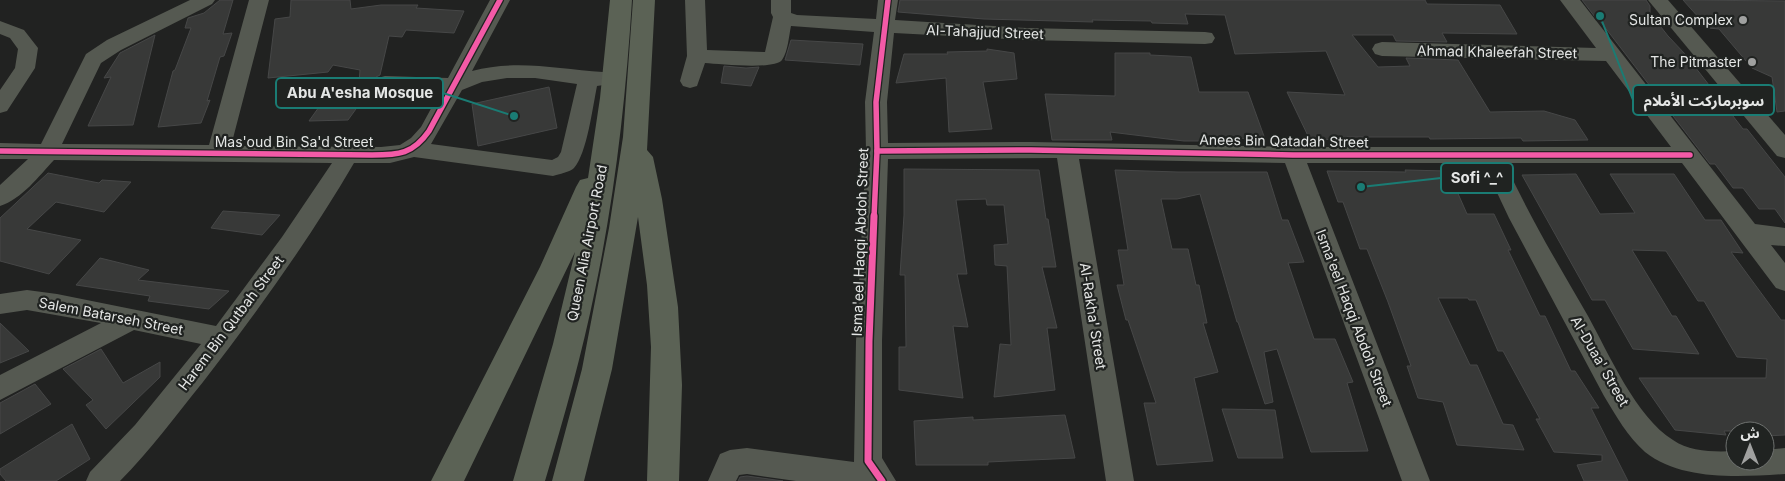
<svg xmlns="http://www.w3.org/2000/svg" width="1785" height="481" viewBox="0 0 1785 481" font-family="Inter,'Noto Sans Arabic',sans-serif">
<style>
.building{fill:#383938;stroke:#464747}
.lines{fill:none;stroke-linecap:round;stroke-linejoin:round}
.minor{fill:#555951;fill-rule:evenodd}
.highway{fill:#5b6255;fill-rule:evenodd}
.cycleway-far1-casing{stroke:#202321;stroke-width:8}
.cycleway-casing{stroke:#202321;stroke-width:10}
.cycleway-far1{stroke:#f35aa7;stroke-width:5.5}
.cycleway{stroke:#f35aa7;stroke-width:7}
.poi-dot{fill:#a0a1a0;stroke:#202321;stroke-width:2}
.labels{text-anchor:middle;stroke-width:4.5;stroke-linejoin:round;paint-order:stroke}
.poi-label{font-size:14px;fill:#e4e6e5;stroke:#202321;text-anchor:end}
.street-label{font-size:14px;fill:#e4e6e5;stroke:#202321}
.leader{fill:none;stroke:#1a7c74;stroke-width:2}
.callout-dot{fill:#1a7c74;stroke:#202321;stroke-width:2}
.callout{fill:#202321;stroke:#1a7c74;stroke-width:2}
.callout-label{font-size:15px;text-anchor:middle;font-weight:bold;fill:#e4e6e5}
</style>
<rect width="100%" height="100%" fill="#212221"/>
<g class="building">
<polygon points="220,0 233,0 223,34 232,33 224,56 220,57 207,101 210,100 201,123 158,127 173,71 175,70 191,28 185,28 188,18 204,13"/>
<polygon points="291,0 350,0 351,9 381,5 418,5 416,8 464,11 454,33 406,30 402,37 389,36 380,75 376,77 374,84 348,120 309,121 329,93 358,96 360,70 333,65 328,72 268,78 275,19 290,17"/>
<polygon points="900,0 1425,0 1427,4 1500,5 1517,34 1442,33 1447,42 1396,41 1393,35 1352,35 1378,67 1410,66 1406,58 1458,60 1490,112 1544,111 1575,120 1588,140 1523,141 1521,138 1430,139 1429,137 1347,137 1348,139 1310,140 1287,92 1345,95 1326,51 1235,54 1225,15 1185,14 1188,24 1152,23 1151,21 1092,20 1093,22 984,19 898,12"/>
<polygon points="1582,0 1646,0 1650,6 1650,13 1668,36 1685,54 1743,129 1747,129 1785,177 1785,223 1775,209 1759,209 1743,188 1733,188 1715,164 1710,164 1597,17 1595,17"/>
<polygon points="1683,0 1785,1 1785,111 1777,112 1772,77 1752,68 1719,29 1708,28"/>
<polygon points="155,35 133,125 88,126 111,77 104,78 120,53"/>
<polygon points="791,40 863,44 860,65 785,60"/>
<polygon points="987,49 1014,53 1017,79 983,82 992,129 949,132 946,78 896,83 904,54 948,54 947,52 987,51"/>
<polygon points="1115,53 1150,53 1150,55 1191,57 1199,92 1248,92 1265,139 1218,138 1219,141 1184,141 1110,132 1112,140 1052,140 1045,94 1115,96"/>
<polygon points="724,66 746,68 759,67 751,86 721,83"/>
<polygon points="549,87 557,128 478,146 472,104"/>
<polygon points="904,169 1039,170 1046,219 1048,219 1056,267 1042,267 1057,328 1047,328 1055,390 994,397 1000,344 1011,345 1007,266 995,265 994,245 1008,244 1004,205 987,205 986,199 956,200 967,274 957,274 968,327 953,326 963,398 899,390 899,347 906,347 905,275 900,275 904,215"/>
<polygon points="1115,170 1178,172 1267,172 1282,220 1288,220 1304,262 1288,263 1314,339 1335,339 1353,382 1347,383 1368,451 1311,452 1277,349 1264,352 1273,402 1265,404 1238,322 1237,322 1200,194 1177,199 1161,199 1172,249 1188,249 1196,285 1199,285 1207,323 1203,323 1218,372 1194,378 1213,461 1157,465 1144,403 1156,403 1128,320 1126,320 1117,285 1124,285 1118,250 1128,250"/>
<polygon points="1405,170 1448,171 1467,214 1494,214 1511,250 1508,250 1540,316 1545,316 1571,371 1575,371 1599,408 1591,408 1628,481 1584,481 1577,465 1602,461 1602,455 1554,452 1536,419 1540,419 1503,351 1498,351 1476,300 1469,300 1468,298 1438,298 1470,365 1477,365 1503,424 1513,425 1524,450 1457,445 1443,402 1418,398 1407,366 1411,366 1388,302 1367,249 1360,249 1343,202 1338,202 1327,171 1406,172"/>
<polygon points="48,173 99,183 102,180 131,182 104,212 56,202 27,229 81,240 49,274 0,261 0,218"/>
<polygon points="1576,174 1600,214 1635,213 1610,174 1674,174 1705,220 1721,220 1743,253 1731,252 1781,320 1785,320 1785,435 1765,436 1765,431 1724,431 1726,435 1675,430 1639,378 1766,378 1767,359 1737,357 1704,301 1698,301 1666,251 1632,250 1672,316 1676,316 1699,354 1633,349 1605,300 1592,300 1522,175"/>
<polygon points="223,211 280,215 262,235 211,228"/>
<polygon points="100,258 149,270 138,280 229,291 209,309 148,301 150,296 76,285"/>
<polygon points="0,323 29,351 0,363"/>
<polygon points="101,349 123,383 160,362 160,377 106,429 86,405 93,400 63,369"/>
<polygon points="35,384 51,404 0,434 0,403"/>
<polygon points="1222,409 1275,410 1283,458 1238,458"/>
<polygon points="1065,415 1075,458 988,462 988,465 916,465 914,421 973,417 973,420"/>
<polygon points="72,424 90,459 56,481 6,481 0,474 0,469"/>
<polygon points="747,476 783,481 738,481 740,477"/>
</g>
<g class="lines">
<g class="minor">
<path d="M190,0h25l-3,4 -91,46 -20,13 -39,81 147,1 40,-145h20l-38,146 150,1 19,-2 11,-7 10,-11 19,-35 -55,-2 -7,-2 -3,-5 3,-5 7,-2 63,2 42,-78h20l-38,71c44,-12 86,-2 131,1l7,2 3,5 -3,5 -13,2c-4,19 -10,68 -23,82 -4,4 -15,6 -21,8l-139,-19 -24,6h-36c-45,77 -97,149 -151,219 -27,33 -53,69 -83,99h-34l4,-9 45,-47 66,-81 -67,-14 -134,70v-25l101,-52 -74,-13 -27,4v-20l27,-4 30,4 159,32 66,-89 50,-74 -278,-3c-15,16 -32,39 -54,46v-21l28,-26h-28v-16l41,1 45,-90 21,-14zM507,78h28l42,6 -16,68 -3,5 -6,3 -121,-16 31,-54 20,-8z"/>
<path d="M685,0h20l2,50 58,2 8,-35 -2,-4v-13h20v13l6,2 79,4 2,-19h20l-3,20 131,8 179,4 7,1 3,5 -3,5 -7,1 -179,-4 -132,-7 -7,69 1,41 143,-1 262,5h378l-65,-86 -224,-5 -7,-2 -3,-5 3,-5 7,-2 214,6 -36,-48h20l175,224 30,4v18l-14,-1 14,18v28l-9,-3 -94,-125h-177c24,53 54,103 83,153 21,38 48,101 85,124 17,12 42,12 62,11v10h30v-11l20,-2v26c-46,3 -103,7 -140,-22 -17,-15 -29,-36 -41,-56l-95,-178 -26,-55h-176l123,318h-28l-117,-318 -206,-4 55,322h-28l-49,-323 -169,1 -6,182v117l14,23h-100l-49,-7 -8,1 -3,6h-28l12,-27 10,-4 17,-2 107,14 2,-121 10,-190 -1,-49 9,-70 -83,-6c-2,9 -3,26 -9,34 -8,10 -62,4 -77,3l-8,23 -7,2 -7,-2 -3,-5 7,-25z"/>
<polygon points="1648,0 1668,0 1785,135 1785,158 1777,156"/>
<polygon points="0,21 24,30 38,48 35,68 7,111 0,113 0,90 15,68 18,49 10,38 0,34"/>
</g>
<g class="highway">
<path d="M610,0h22c-6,97 -17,195 -37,290 -13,64 -31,128 -50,191h-32l40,-137 22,-92 -111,229h-33l109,-214 36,-80 4,-7 8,-2 12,-80z"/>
<polygon points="633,0 655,0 647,150 653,157 662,199 678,307 682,385 679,481 647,481 651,347 647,285 638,217 612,369 584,481 552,481 582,369 609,228 623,137"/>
</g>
<defs>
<g id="cycleway-far1">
<path d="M0,151l372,4c27,0 41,-1 57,-24l71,-131"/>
<polyline points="877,151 1031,150 1293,155 1690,155"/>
<polyline points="874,217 877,151 876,102 888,0"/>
</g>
<polyline id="cycleway" points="874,216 869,341 868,461 882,481"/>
</defs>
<use href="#cycleway-far1" class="cycleway-far1-casing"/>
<use href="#cycleway" class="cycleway-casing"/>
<use href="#cycleway-far1" class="cycleway-far1"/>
<use href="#cycleway" class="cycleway"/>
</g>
<g class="poi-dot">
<circle cx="1743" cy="20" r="5"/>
<circle cx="1752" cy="62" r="5"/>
</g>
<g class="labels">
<g class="poi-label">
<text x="1733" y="25">Sultan Complex</text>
<text x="1742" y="67">The Pitmaster</text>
</g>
<g class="street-label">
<text transform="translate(985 32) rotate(2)" y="5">Al-Tahajjud Street</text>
<text transform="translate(1497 52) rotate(1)" y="5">Ahmad Khaleefah Street</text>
<text transform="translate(1284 141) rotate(1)" y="5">Anees Bin Qatadah Street</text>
<text x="294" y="147">Mas'oud Bin Sa'd Street</text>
<text transform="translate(860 242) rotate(-88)" y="5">Isma'eel Haqqi Abdoh Street</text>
<text transform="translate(587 243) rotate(-79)" y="5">Queen Alia Airport Road</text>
<text transform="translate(111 316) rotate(11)" y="5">Salem Batarseh Street</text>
<text transform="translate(1093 316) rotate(81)" y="5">Al-Rakha' Street</text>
<text transform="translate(1354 318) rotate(69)" y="5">Isma'eel Haqqi Abdoh Street</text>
<text transform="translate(231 323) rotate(-53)" y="5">Harem Bin Qutbah Street</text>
<text transform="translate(1600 361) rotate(60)" y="5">Al-Duaa' Street</text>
</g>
</g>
<path class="leader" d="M514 116L443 93M1600 16L1633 100M1361 187L1441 178"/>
<g class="callout-dot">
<circle cx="514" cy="116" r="5"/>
<circle cx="1600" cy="16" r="5"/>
<circle cx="1361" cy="187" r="5"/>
</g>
<g class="callout">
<rect x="276" y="78" width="167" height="30" rx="5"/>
<rect x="1633" y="85" width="141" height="30" rx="5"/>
<rect x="1441" y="163" width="72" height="30" rx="5"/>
</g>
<g class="callout-label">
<text x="360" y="98">Abu A'esha Mosque</text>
<text x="1704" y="106">سوبرماركت الأملام</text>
<text x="1477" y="183">Sofi ^_^</text>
</g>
<g transform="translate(1750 446)"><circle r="24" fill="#202321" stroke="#6e716f"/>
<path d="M0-4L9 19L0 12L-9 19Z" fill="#a0a1a0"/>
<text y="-8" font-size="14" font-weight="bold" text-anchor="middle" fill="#e4e6e5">ش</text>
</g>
</svg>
